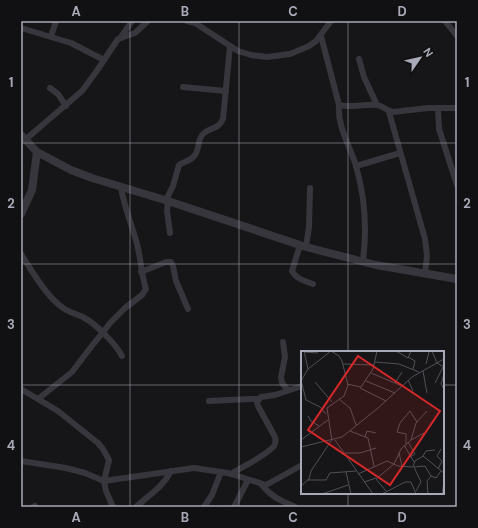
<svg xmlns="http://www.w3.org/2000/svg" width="478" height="528" viewBox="0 0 478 528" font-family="'DM Sans',sans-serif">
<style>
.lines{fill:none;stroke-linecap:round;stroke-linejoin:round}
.minor{stroke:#37363c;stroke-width:6}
.tertiary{stroke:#37363c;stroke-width:8}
.grid{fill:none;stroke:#a8aab7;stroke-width:1;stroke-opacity:0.55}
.inset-road{fill:none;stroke:#505157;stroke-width:1}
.view{fill:#d62828;fill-opacity:0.15;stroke:#d62828;stroke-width:2}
.inset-edge{fill:none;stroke:#a8aab7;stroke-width:2}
.neatline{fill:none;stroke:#a8aab7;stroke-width:1.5}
.grid-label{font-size:13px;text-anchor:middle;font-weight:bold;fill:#a8aab7}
</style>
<rect width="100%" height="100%" fill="#161517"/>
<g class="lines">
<g class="minor">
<polyline points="187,21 195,23 238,51 251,55 267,57 290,54 309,46 316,41 331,21"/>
<polyline points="445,21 457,36"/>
<polyline points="21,28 71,43 104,60"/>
<polyline points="51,36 56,21"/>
<path d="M321,36l18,69c12,3 24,-1 37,0 6,0 11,6 17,7l35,-4h29"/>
<polyline points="121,37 132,21"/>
<polyline points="359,59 364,77 377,105"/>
<polyline points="183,87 226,91"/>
<polyline points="50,88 58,94 66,106"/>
<path d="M339,105c-2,21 11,41 17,61 9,31 11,63 7,94"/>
<polyline points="438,109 439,129 457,185"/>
<polyline points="389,112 425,239 427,256 425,274"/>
<polyline points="26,139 82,91 96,72 118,39 135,33 148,21"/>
<polyline points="356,166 400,153"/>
<path d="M166,200l7,-14 6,-21c6,-4 12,-4 16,-10 5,-7 2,-15 8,-21 7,-7 15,-4 20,-15l7,-73"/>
<polyline points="168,201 167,211 170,233"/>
<path d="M300,245l-8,26c4,8 13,10 21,13"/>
<polyline points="306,247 309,227 310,188"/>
<path d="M21,254c11,17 25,42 42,54 6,4 13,6 20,9 13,7 32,26 39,39"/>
<polyline points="141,272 166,262 171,262 173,266 176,281 188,309"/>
<polyline points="283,342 285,357 281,377 282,383 288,390"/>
<polyline points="21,389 58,411 98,443 103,449 109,460 104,481 106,491 113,507"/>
<path d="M38,399l34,-27 19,-25 20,-25 14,-14 17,-13 4,-6c-5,-15 -5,-30 -9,-45 -5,-19 -13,-37 -16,-57"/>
<polyline points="209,401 250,399 258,399"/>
<polyline points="21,461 66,468 85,473 104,481 194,468 228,473 266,485 302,465"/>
<path d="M231,474c11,-7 36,-19 43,-28 2,-3 2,-5 1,-9l-17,-31 -1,-4 4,-5 14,-2 27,-9"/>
<path d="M262,485c9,12 20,16 33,22"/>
<polyline points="33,507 35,506"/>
<path d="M136,507c14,-13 26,-19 35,-36"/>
<polyline points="204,507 212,495 221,472"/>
<polyline points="234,507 248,480"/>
</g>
<g class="tertiary">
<polyline points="21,135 37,152 71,170 92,178 168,201 306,247 376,265 457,279"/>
<polyline points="21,214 32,190 37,152"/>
</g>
</g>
<path class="grid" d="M130,21v486M239,21v486M348,21v331M21,143h436M21,264h436M21,385h281M443,385h14M348,493v14"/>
<g transform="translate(301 351)">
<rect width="143" height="143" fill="#161517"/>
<path class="inset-road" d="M3,0l4,18M30,0l8,5 3,5 6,24 -4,11 -17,12 5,33M95,0l12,7 3,-7M131,0l5,12 7,4M3,1l14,1M107,6l7,4 -2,8M74,11l24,2 20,8M42,13l31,1M125,13l3,-12M122,20l4,22M70,22l31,13M143,23l-3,10 3,5M0,29l5,20 14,7 6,7M107,29l5,11M0,30l7,-12 23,-18M65,30l29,12M14,31l17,20M94,32l7,-11M134,32l8,-16M46,33l14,3 12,-18 4,-18M59,37l26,13M38,48l11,9 6,17M7,65l3,5 8,5M49,80l18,7 6,28M64,86l2,-6 9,2M0,89l27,-20M34,89l38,54M110,89l13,-7M107,91l7,12 -5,3M105,93v-10l-9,-2 3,-9 10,-12 7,11M103,94l10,17M0,96l41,-10 36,-29 34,-31 32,-18M44,102h15l16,-5M98,102l3,13M122,105l3,-5 9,-1M113,116l11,-1 6,10 5,2 5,-7M113,116l7,15 -5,9M137,118l4,-8 -5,-5 4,-7M45,121l5,22M57,123l29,-13 11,5 15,1 2,-6 8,-5 21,17M6,129h19l4,-7 26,-2M63,131l12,-4M0,135l8,-7 2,-8 20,-30M85,140l-10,-12 18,-15 7,-15 10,-9 5,-17 11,-12M21,143l26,-9M81,143l23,-12h6l5,12M127,143l-1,-13 4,-5M141,143l2,-12"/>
<path class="view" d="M57,5l82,55 -50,74 -82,-55z"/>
<rect width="143" height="143" class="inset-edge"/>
</g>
<rect width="478" height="528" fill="none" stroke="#111012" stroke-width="44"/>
<g transform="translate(420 58) rotate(56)" stroke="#111012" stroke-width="3" paint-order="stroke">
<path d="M0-3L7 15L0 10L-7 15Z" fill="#a8aab7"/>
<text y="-6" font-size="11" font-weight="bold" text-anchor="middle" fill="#a8aab7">N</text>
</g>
<rect x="22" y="22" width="434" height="484" class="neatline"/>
<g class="grid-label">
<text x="76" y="16">A</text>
<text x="185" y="16">B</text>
<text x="293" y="16">C</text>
<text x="402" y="16">D</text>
<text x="11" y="87">1</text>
<text x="467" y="87">1</text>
<text x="11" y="208">2</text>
<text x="467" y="208">2</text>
<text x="11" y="329">3</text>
<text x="467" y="329">3</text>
<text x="11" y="450">4</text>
<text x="467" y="450">4</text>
<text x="76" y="522">A</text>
<text x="185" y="522">B</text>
<text x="293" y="522">C</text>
<text x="402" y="522">D</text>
</g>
</svg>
